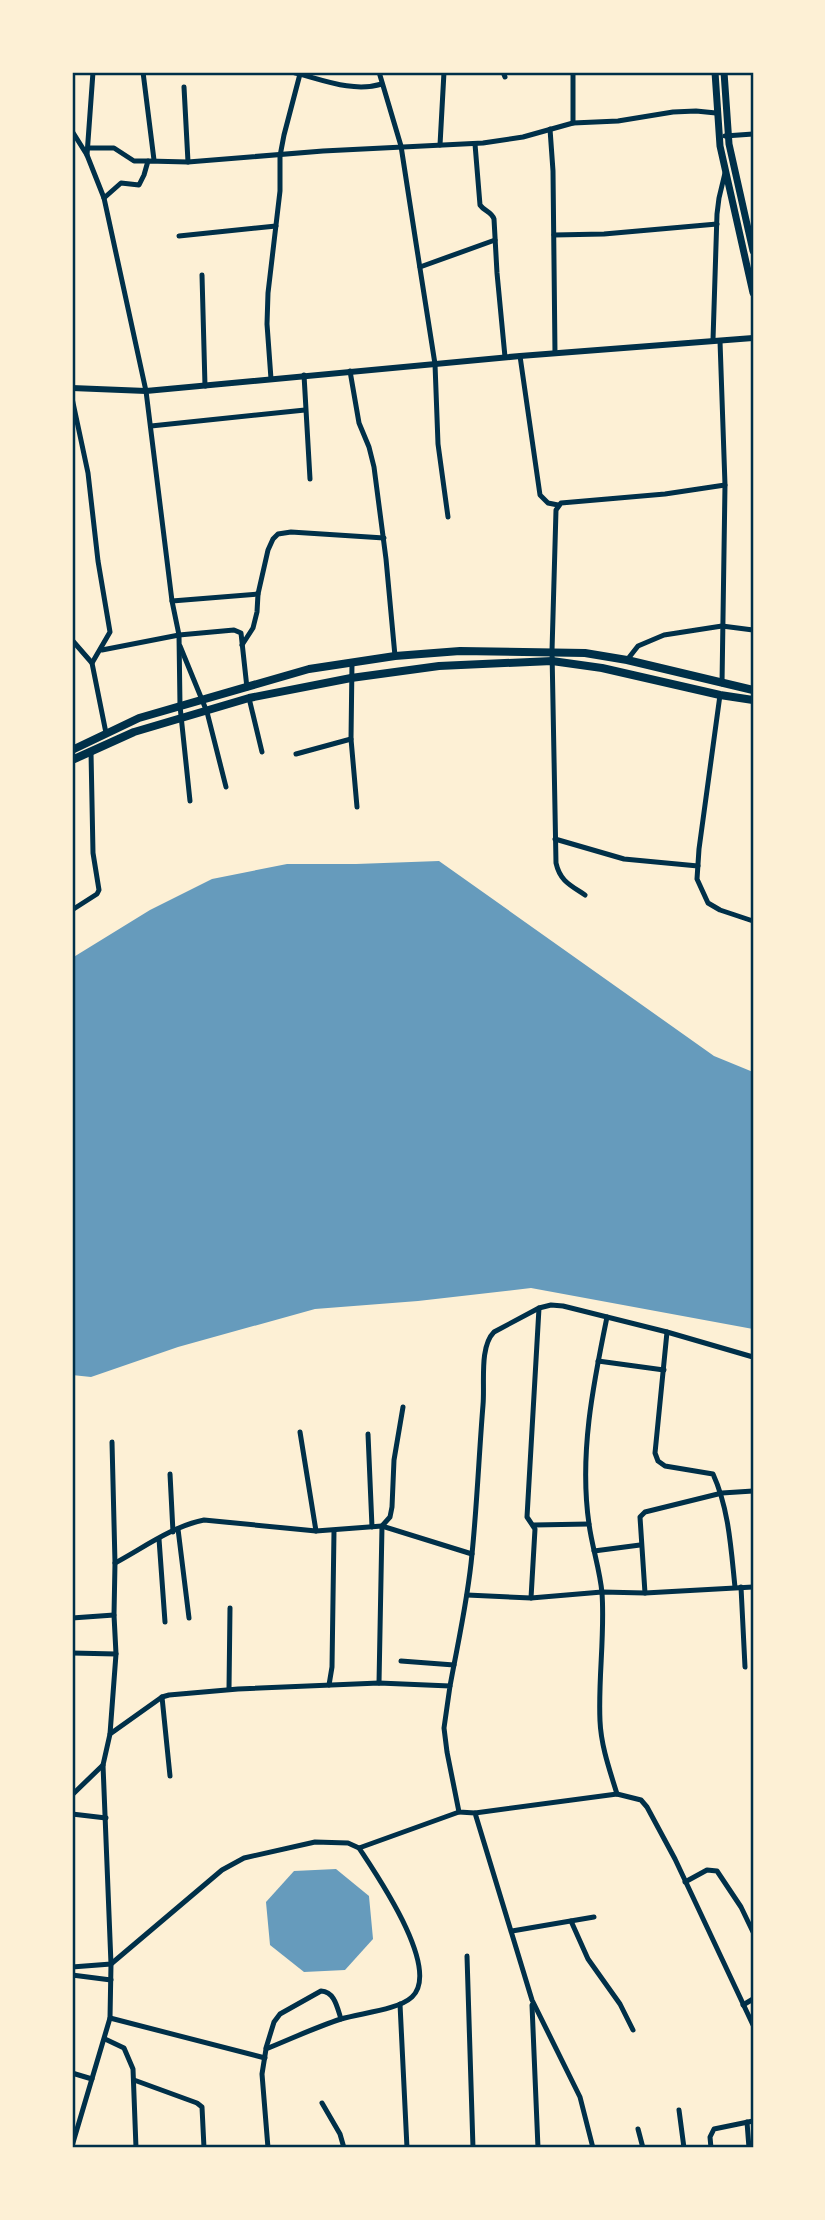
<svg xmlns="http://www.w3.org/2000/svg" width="825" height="2220" viewBox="0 0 825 2220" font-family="'Zilla Slab',serif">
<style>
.water{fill:#669bbc}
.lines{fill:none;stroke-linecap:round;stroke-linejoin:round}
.minor{stroke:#003049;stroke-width:5}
.tertiary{stroke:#003049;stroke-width:6}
.secondary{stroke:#003049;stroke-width:7}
.primary{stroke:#003049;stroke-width:8}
.neatline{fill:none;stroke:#003049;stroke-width:2.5}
</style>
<rect width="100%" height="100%" fill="#fdf0d5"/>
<g class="water">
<polygon points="439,861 714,1056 753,1072 753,1329 531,1288 418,1301 315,1309 178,1347 91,1377 72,1375 72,958 150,910 212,879 287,864 356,864"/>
<polygon points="336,1869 369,1896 373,1939 345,1970 304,1972 270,1945 266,1902 294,1871"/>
</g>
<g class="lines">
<g class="minor">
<polyline points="143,72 154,160"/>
<path d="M292,72c29,7 60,21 90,12"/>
<polyline points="379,72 401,146 416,243 435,364 438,444 448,517"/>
<polyline points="503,72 505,77"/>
<polyline points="573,72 573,123"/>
<polyline points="184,87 188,162"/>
<polyline points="550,129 553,171 555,353"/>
<polyline points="72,131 87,155 104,198 146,391 172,601 179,635 180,706 190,801"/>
<polyline points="725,136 753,134"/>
<path d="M475,144l5,61c4,6 12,7 14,14l3,54 8,84"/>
<polyline points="440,145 444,72"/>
<polyline points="88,148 114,148 134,161 148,161"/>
<polyline points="87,155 93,72"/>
<polyline points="104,198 121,183 139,185 144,175 148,161 188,162 323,151 483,143 523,137 573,123 618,121 673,112 696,111 716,113"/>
<polyline points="554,235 604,234 717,224"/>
<polyline points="179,236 276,226"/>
<polyline points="420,267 495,240"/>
<polyline points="202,275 205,386"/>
<polyline points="713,340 717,214 719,198 725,173"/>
<polyline points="720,341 725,485 722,684"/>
<polyline points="520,356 540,495 548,503 558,505"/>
<polyline points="350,371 359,423 369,447 374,467 386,559 395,656"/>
<polyline points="304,375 310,479"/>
<polyline points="271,379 267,324 268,293 280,191 280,156 284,135 300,74"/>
<polyline points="72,398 88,473 98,561 110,632 92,663"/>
<polyline points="151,426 305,410"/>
<polyline points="172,601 258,594"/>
<polyline points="72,640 92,663 106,733"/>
<polyline points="242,645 253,628 257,612 258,594 268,550 273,539 278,534 291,532 384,538"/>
<polyline points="180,646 207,712 226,787"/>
<polyline points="102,650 179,635 234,630 241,633 247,688"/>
<polyline points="627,660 638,646 664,635 722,626 753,630"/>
<polyline points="352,663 351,739 357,807"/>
<polyline points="720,695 699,849 697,879 708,903 720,910 753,921"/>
<polyline points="249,698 262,752"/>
<polyline points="296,754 351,739"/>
<polyline points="555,839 624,859 698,866"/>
<path d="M585,895c-15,-10 -25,-14 -29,-32l-4,-212 4,-141 5,-7 104,-9 60,-9"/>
<polyline points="72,910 97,894 99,890 93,853 91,752"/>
<path d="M607,1317c-14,68 -28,138 -18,207 3,23 11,46 13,69 3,42 -4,86 -2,128 1,25 10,50 17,73"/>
<path d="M667,1332l-12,121 3,8 7,5 48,8c16,35 18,75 22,113"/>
<polyline points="598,1361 664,1370"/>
<polyline points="300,1432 316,1531"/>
<polyline points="368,1434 372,1527"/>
<polyline points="170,1474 173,1532"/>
<polyline points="534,1525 589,1524"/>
<polyline points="178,1529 189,1618"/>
<polyline points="159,1539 165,1622"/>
<polyline points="594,1551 640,1545"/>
<path d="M115,1563c28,-15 58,-37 89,-43l112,11 66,-5 90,28"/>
<polyline points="741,1587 745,1667"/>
<polyline points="645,1593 640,1517 645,1512 722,1493 753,1491"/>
<polyline points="467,1595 531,1598 602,1592 645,1593 753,1587"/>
<polyline points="531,1598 535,1529 527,1517 539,1308"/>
<polyline points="72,1618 114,1615"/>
<polyline points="72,1653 116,1654"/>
<polyline points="401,1661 454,1665"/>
<polyline points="379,1683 382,1526 390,1517 392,1507 394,1460 403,1407"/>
<polyline points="329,1685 332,1667 334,1531"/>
<path d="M450,1686c8,-44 18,-87 22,-132 5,-49 7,-100 11,-149 2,-21 -4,-58 11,-73l45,-24 12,-3 12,1 104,26 86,25"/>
<polyline points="229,1689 230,1608"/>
<polyline points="162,1697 170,1776"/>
<polyline points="110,1734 116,1654 114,1615 115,1563 112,1442"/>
<polyline points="72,1795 103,1765"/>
<polyline points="475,1813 617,1794 641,1800 647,1807 675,1859 753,2025"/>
<polyline points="72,1814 106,1818"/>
<polyline points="359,1848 459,1812"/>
<polyline points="685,1882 707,1870 717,1871 741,1907 753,1932"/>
<polyline points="571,1921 588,1959 620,2004 633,2030"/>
<polyline points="512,1931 594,1917"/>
<polyline points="467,1956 473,2148"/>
<path d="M72,1967l39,-3 111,-94 22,-12 71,-16 33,1 11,5c17,26 83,121 53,149 -14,13 -51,16 -71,22 -25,8 -50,20 -75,30l-4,25 6,74"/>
<polyline points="72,1975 111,1980"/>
<polyline points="400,2004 407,2148"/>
<polyline points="532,2005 538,2148"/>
<polyline points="743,2005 753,1999"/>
<polyline points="110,2018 265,2058"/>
<polyline points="105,2039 124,2048 133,2069 136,2148"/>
<path d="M266,2048l8,-26 6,-8 41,-23c14,1 16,16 20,28"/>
<polyline points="72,2073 92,2079"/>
<polyline points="134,2080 197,2103 202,2107 204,2148"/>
<polyline points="322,2103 340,2134 344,2148"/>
<polyline points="679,2110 684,2148"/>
<polyline points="747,2122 749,2148"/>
<polyline points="638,2129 643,2148"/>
<polyline points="72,2146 110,2018 111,1964 103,1765 110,1734 162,1697 169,1695 238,1689 379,1683 450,1686 444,1728 447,1752 459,1812 475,1813 532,2000 580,2097 593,2148"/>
<polyline points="711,2148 710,2137 714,2129 753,2121"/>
</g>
<polyline class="tertiary" points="72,388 146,391 520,356 753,338"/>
<g class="secondary">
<polyline points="715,72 720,146 753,293"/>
<polyline points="724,72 729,144 753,251"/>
</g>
<g class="primary">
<polyline points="72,750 139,718 309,669 395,656 460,651 585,653 627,660 753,690"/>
<polyline points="72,760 134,732 249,698 351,678 439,666 552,661 602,668 720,695 753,700"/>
</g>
</g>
<rect width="825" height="2220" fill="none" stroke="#fdf0d5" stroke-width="147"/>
<rect x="74" y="74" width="678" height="2072" class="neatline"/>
</svg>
